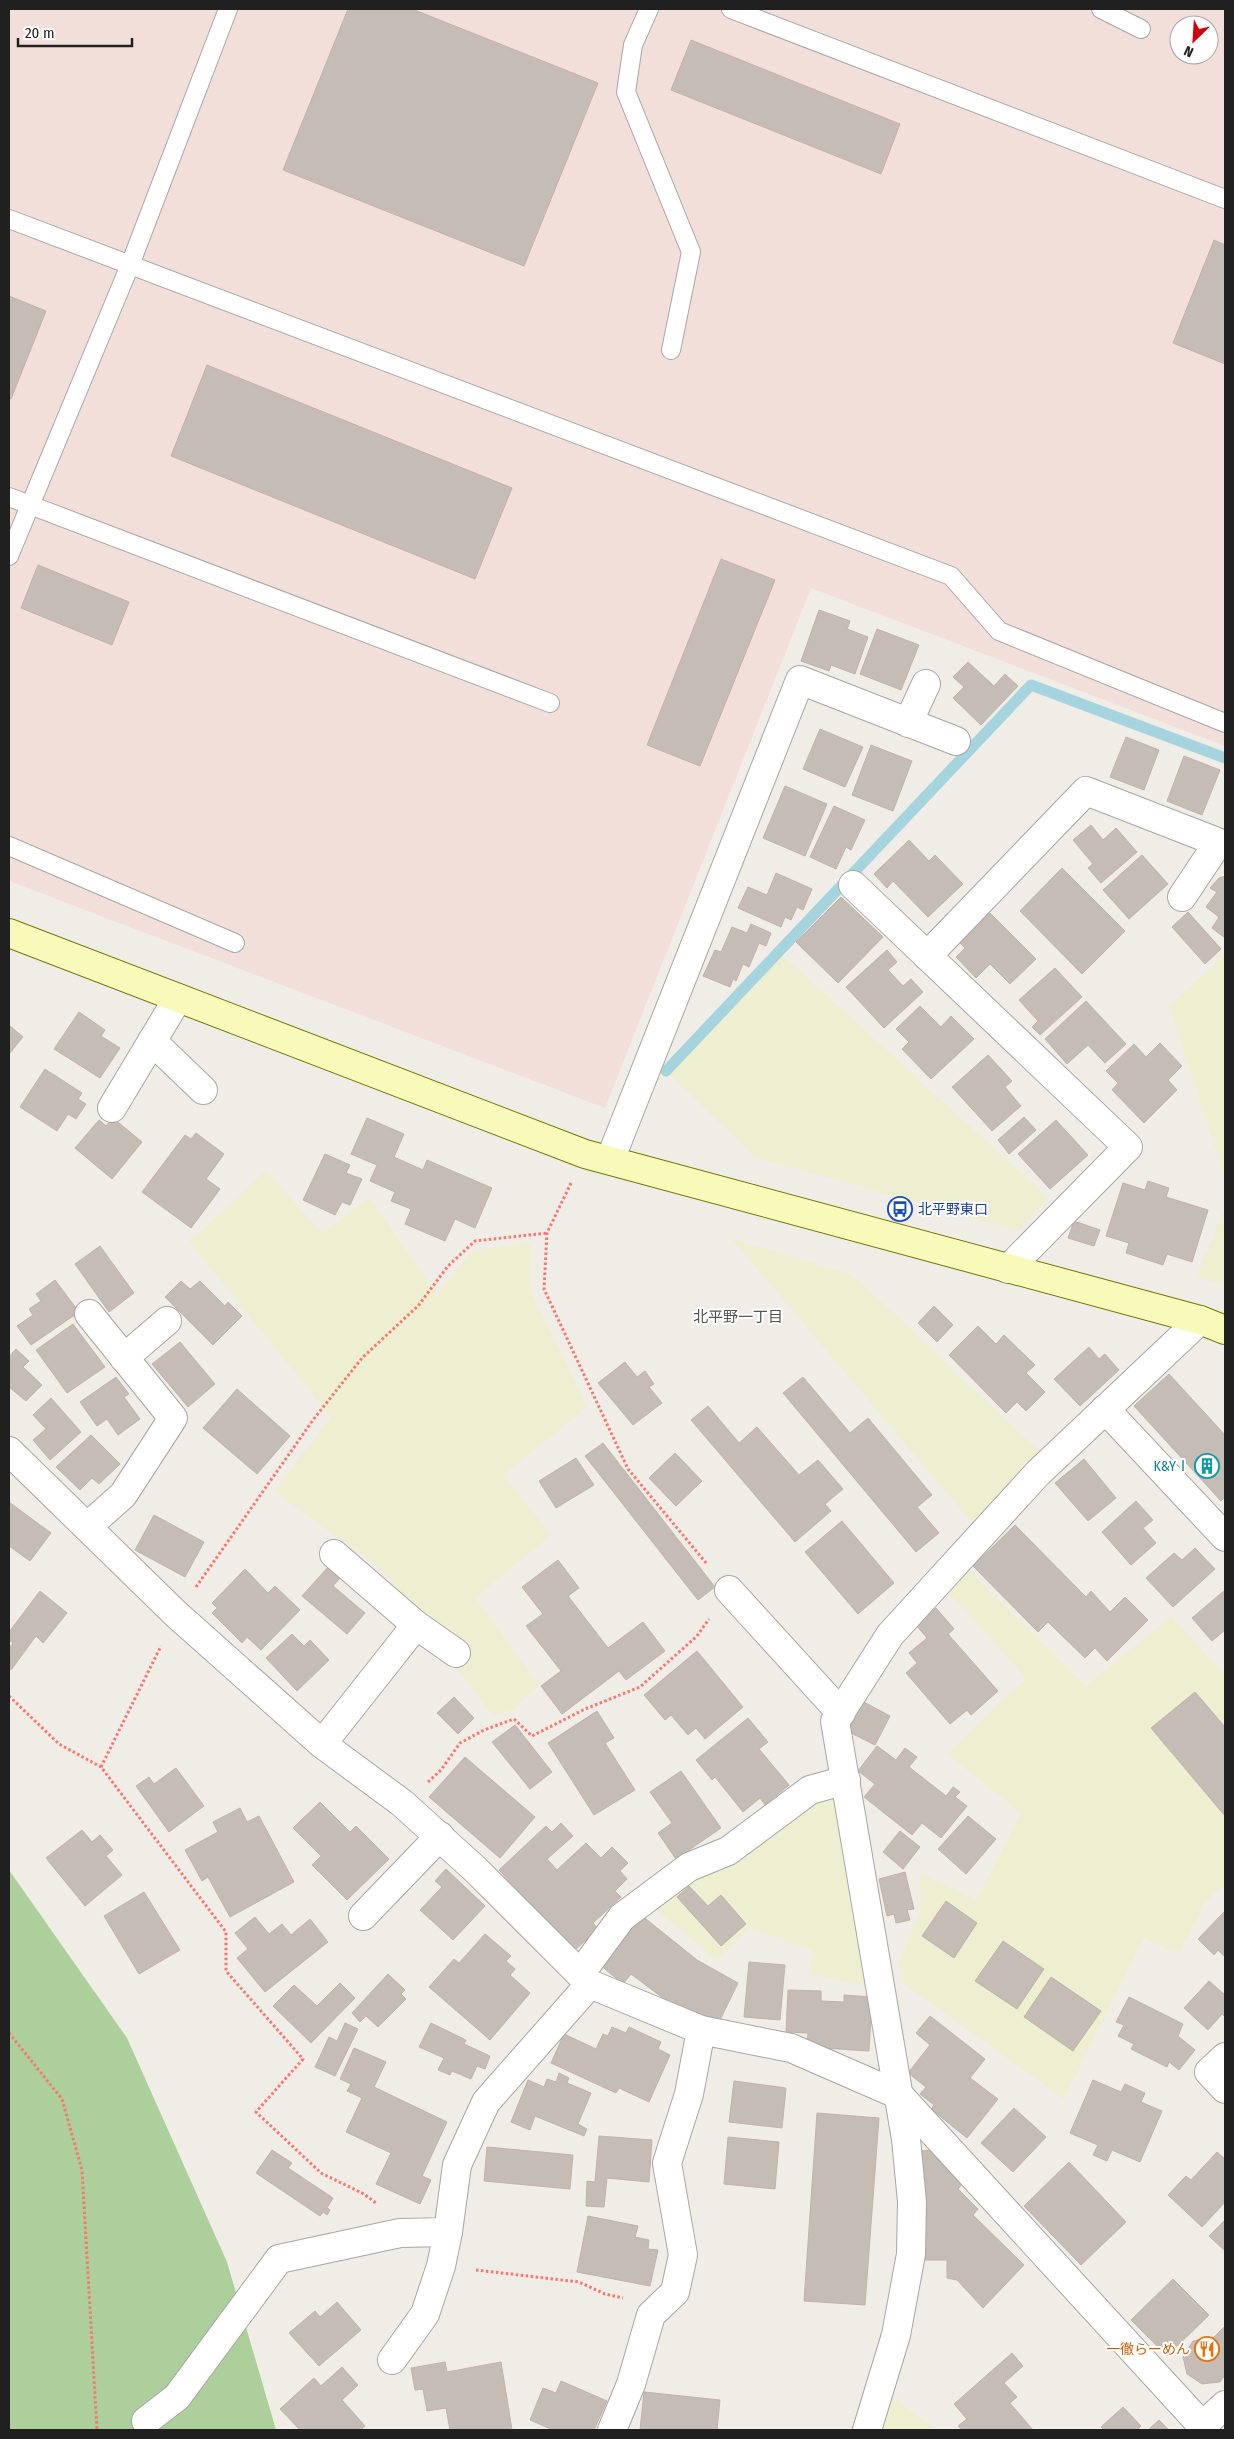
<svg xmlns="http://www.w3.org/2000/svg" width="1234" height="2439" viewBox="0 0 1234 2439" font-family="'Fira Sans Condensed','Noto Sans JP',sans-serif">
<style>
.military{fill:#f2dfd9;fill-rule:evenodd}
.farmland{fill:#eeefd1}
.forest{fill:#accf9b}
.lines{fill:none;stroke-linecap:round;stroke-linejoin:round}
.stream{stroke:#a6d4de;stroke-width:11}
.building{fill:#c5bcb5;stroke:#c2b2a8}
.lane-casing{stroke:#a7a7a7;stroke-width:20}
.street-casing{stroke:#a7a7a7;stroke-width:30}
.secondary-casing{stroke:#717805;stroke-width:30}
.path{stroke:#fa766d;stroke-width:3;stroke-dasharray:2.5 2.5;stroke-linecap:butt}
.lane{stroke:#fff;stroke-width:18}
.street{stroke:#fff;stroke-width:28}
.secondary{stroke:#f9faba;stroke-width:28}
.labels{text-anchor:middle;stroke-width:4;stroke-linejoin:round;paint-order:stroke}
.transit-label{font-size:14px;fill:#164399;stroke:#fff;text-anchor:start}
.culture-label{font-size:14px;fill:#0d838f;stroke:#fff;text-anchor:end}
.food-label{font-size:14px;fill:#c56008;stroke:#fff;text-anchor:end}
.neighbourhood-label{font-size:15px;fill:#535353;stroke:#fff}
</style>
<rect width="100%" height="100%" fill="#f0ece6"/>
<path class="military" d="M9,9h1216v737l-414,-158 -206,520 -596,-227zM1179,25h30v30h-30z"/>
<g class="farmland">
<polygon points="777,950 1048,1198 1018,1231 755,1157 666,1071"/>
<polygon points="1225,954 1225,1180 1169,1006"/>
<polygon points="266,1170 322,1233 369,1198 437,1294 471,1252 531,1242 530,1290 587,1407 503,1475 551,1535 475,1598 539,1685 513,1710 493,1715 383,1571 274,1491 331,1417 189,1242"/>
<polygon points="1225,1208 1225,1286 1196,1277"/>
<polygon points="732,1239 850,1274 889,1309 1040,1452 973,1524"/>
<polygon points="964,1566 1086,1686 1171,1616 1225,1675 1225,1884 1206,1901 1178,1954 1144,1938 1064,2099 904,1984 898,1964 920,1911 921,1873 976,1900 1021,1813 947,1754 1026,1678 947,1591"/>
<polygon points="829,1796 837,1802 879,1987 810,1975 813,1951 749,1928 717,1960 650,1905 744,1840"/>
<polygon points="890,2395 936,2430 878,2430"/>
</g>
<polygon class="forest" points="9,1870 127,2038 227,2262 276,2430 9,2430"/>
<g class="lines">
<polyline class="stream" points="666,1071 1031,685 1225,758"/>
</g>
<g class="building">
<polygon points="348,9 412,9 598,83 524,266 283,170"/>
<polygon points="691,40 900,124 881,174 671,90"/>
<polygon points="1214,240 1225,245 1225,364 1173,343"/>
<polygon points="9,296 46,311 11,399 9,398"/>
<polygon points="207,365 512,488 475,579 171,456"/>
<polygon points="721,559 775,580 700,766 647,745"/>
<polygon points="38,565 129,602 112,645 21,608"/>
<polygon points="819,610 850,621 847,629 868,637 855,674 831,665 829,671 801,661"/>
<polygon points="877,629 919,645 901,690 860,674"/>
<polygon points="968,662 994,686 1005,674 1018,686 981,725 953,698 964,687 953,677"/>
<polygon points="820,729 863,747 845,787 803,769"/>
<polygon points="1126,737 1159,750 1144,790 1110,777"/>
<polygon points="871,745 912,761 893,811 852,795"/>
<polygon points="1184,756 1220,770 1202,815 1167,801"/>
<polygon points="785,786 827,804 805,856 763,838"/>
<polygon points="834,806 865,820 851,850 846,847 836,869 810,857"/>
<polygon points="1091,825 1103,840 1116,828 1137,852 1101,883 1088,868 1093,864 1073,840"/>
<polygon points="909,840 929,861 935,855 963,884 928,917 893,881 887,888 874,874"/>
<polygon points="1142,855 1168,884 1129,919 1103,890"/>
<polygon points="1062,868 1125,931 1082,974 1020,911"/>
<polygon points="776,873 812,889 803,910 797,907 791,920 785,917 781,927 738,908 748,887 767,895"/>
<polygon points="1225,876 1225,938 1212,928 1219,917 1206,907 1217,892 1210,888 1219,878"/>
<polygon points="841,897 883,937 838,983 796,942"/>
<polygon points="988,911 1036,959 1010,984 990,964 976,978 956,957 965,948 958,941"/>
<polygon points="1188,912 1221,949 1205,964 1172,927"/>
<polygon points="751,924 771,933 766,946 759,943 749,967 743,964 736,981 733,979 730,987 703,976 715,950 721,952 732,927 747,933"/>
<polygon points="887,950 897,962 888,970 903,986 911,979 923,992 884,1028 846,987"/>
<polygon points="1055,968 1082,997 1040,1035 1032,1027 1038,1021 1019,1000"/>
<polygon points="1086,1001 1126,1044 1105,1063 1088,1045 1067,1064 1045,1039"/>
<polygon points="920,1006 941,1027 951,1016 974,1039 931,1079 902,1049 909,1042 896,1029"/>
<polygon points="79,1012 105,1030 101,1036 120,1048 100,1078 54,1049"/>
<polygon points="9,1025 23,1037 9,1054"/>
<polygon points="1160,1043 1182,1066 1168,1080 1177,1090 1144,1123 1112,1090 1118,1083 1106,1071 1134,1044 1146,1057"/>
<polygon points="988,1055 1012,1081 1005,1087 1021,1106 992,1131 952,1087"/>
<polygon points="45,1069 82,1093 78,1099 86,1104 76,1119 68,1114 57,1131 20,1107"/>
<polygon points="1024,1117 1036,1130 1009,1154 998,1140"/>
<polygon points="113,1118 142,1142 112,1179 75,1148 99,1120 106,1126"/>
<polygon points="367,1118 404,1134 394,1157 423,1170 427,1160 492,1188 475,1228 455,1219 445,1241 405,1224 411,1209 391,1201 395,1192 370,1181 377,1165 351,1154"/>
<polygon points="1056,1120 1088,1155 1050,1189 1018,1154"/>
<polygon points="196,1133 224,1154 206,1179 220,1189 191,1228 142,1192 185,1135 191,1139"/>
<polygon points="325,1154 350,1165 346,1173 362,1179 350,1205 342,1202 335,1215 303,1200"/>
<polygon points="1148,1181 1169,1188 1166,1197 1208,1210 1192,1262 1167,1254 1163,1265 1126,1253 1129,1243 1106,1236 1123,1183 1145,1190"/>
<polygon points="1074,1221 1100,1230 1094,1246 1068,1238"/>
<polygon points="100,1246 134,1293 109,1312 75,1264"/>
<polygon points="55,1280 79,1312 31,1345 17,1326 33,1315 29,1309 41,1301 36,1294"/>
<polygon points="181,1281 190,1289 200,1281 225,1306 228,1302 242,1316 213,1345 165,1297"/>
<polygon points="934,1306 953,1325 937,1342 918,1323"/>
<polygon points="73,1324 105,1367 67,1393 36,1350"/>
<polygon points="978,1326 996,1344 1004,1335 1035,1365 1026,1373 1045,1392 1026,1411 1017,1402 1006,1413 949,1355"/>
<polygon points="180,1342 215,1384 188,1407 152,1364"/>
<polygon points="1089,1347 1099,1359 1105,1354 1119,1370 1080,1406 1054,1379"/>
<polygon points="16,1349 29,1361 23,1367 42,1385 26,1401 9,1387 9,1357"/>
<polygon points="625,1362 637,1377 645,1371 654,1384 649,1387 662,1403 633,1425 598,1383"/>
<polygon points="1169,1374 1225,1435 1225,1497 1221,1501 1134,1406"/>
<polygon points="116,1377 129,1394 124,1397 140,1419 118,1435 107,1419 97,1426 80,1402"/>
<polygon points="803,1377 850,1433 868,1418 932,1495 917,1507 939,1533 916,1552 783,1393"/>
<polygon points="237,1389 290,1436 257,1474 203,1428"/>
<polygon points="51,1398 81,1432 50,1460 33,1440 46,1429 33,1415"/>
<polygon points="708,1406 739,1443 757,1427 799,1475 818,1460 843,1489 825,1504 831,1511 795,1542 691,1420"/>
<polygon points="91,1435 120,1464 99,1484 92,1478 80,1490 56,1467"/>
<polygon points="603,1443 715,1587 698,1600 585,1456"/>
<polygon points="675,1453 702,1481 676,1506 649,1478"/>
<polygon points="576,1458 594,1485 556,1508 539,1481"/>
<polygon points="1084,1459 1116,1498 1088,1521 1055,1483"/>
<polygon points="1136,1501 1153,1520 1143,1528 1156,1543 1131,1565 1102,1532"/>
<polygon points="9,1502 51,1533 30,1561 9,1546"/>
<polygon points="154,1515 204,1542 185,1577 135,1550"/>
<polygon points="842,1521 894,1583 858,1614 805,1552"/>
<polygon points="1015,1525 1086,1597 1091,1591 1110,1612 1125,1597 1148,1620 1107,1661 1095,1648 1085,1658 1048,1622 1038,1632 973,1566"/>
<polygon points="1195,1548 1215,1569 1173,1607 1146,1578 1174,1553 1182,1560"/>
<polygon points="558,1560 579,1588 568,1596 608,1648 643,1622 665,1651 626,1680 619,1671 562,1714 541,1686 561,1671 526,1626 543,1614 522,1587"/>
<polygon points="328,1567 340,1578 333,1586 365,1613 347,1634 302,1596"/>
<polygon points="245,1569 268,1593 275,1586 300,1610 261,1650 247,1637 242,1643 212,1613 217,1608 212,1603"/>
<polygon points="1225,1590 1225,1630 1212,1641 1192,1618"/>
<polygon points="40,1591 67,1613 43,1643 36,1636 11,1670 9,1648 13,1643 9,1640 9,1632"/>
<polygon points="936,1608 954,1629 948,1634 998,1691 971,1715 967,1710 950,1724 906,1673 917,1663 909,1653 927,1638 916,1625"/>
<polygon points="292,1634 304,1646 310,1640 329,1660 297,1691 266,1658"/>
<polygon points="697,1651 743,1707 705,1739 696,1728 688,1735 671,1715 665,1720 644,1695"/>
<polygon points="1195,1692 1225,1727 1225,1816 1151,1728"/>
<polygon points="454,1697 474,1718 458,1734 437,1713"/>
<polygon points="862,1701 890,1716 875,1745 847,1731"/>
<polygon points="597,1711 614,1738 605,1743 635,1790 594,1815 548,1743"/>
<polygon points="748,1718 768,1742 759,1749 789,1785 765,1805 760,1798 743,1812 715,1777 712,1780 696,1760"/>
<polygon points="515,1725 552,1772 530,1789 492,1742"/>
<polygon points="877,1746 896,1760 905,1748 917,1757 909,1767 946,1796 953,1787 960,1792 955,1797 967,1806 941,1838 922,1823 912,1835 864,1797 875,1784 858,1771"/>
<polygon points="465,1757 535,1817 500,1858 429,1797"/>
<polygon points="176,1768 204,1806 169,1832 136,1786 149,1777 154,1784"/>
<polygon points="681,1771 721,1828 676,1859 658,1833 672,1823 650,1792"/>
<polygon points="320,1802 350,1832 356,1826 389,1859 347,1900 312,1865 321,1856 293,1828"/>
<polygon points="240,1808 247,1822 259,1816 294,1882 230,1917 208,1877 202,1881 185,1850 218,1832 213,1822"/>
<polygon points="968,1816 996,1839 966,1874 938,1849"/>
<polygon points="561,1823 573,1836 547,1859 557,1870 586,1843 601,1858 612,1847 628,1863 620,1871 627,1879 615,1891 621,1897 593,1923 598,1929 574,1951 499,1870 546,1826 552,1832"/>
<polygon points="82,1830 92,1842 100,1835 113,1850 106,1856 122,1875 85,1906 46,1858"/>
<polygon points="900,1831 920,1847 903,1869 883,1852"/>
<polygon points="446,1869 485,1906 453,1940 420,1910 442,1887 435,1881"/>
<polygon points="905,1872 914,1909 907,1910 910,1920 896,1923 894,1914 887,1916 879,1879"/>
<polygon points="689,1886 708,1906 721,1895 746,1924 721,1946 677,1897"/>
<polygon points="144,1892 180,1950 139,1974 104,1916"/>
<polygon points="946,1901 977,1923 954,1958 922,1936"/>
<polygon points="1225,1911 1225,1957 1218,1950 1214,1955 1198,1939"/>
<polygon points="641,1915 697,1960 738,1983 720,2020 675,2007 631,1974 623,1984 599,1964"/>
<polygon points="255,1917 269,1934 282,1924 291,1935 310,1919 328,1942 265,1992 237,1958 248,1949 235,1933"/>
<polygon points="485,1934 511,1956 506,1961 515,1969 510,1975 530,1993 490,2040 429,1987 454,1959 459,1963"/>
<polygon points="1003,1941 1044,1969 1017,2009 975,1981"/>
<polygon points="749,1962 785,1965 780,2020 744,2017"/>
<polygon points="388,1974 405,1990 401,1994 406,1999 378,2027 366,2016 360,2022 352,2013"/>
<polygon points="1051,1977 1101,2011 1073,2051 1024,2017"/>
<polygon points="1209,1981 1225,1995 1225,2017 1222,2014 1208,2030 1184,2008"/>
<polygon points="340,1983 355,1998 311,2043 273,2006 294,1985 317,2006"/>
<polygon points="788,1990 821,1991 821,2001 844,2002 844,1995 872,1997 869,2051 807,2047 808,2033 786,2032"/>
<polygon points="1129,1997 1183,2024 1178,2036 1195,2050 1179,2070 1169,2062 1167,2067 1131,2049 1134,2044 1118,2036 1124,2025 1116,2022"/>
<polygon points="930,2016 985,2059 970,2078 998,2099 967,2138 931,2109 934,2105 920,2094 926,2087 908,2073 930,2045 916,2033"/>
<polygon points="345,2023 358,2029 335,2076 315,2067 329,2037 337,2041"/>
<polygon points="431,2023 466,2040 464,2044 490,2056 485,2069 477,2066 471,2079 452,2071 450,2075 438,2070 444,2058 419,2047"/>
<polygon points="612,2027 626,2033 629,2027 661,2042 658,2049 670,2055 649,2102 619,2088 616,2093 551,2063 564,2034 596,2049 603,2034 608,2036"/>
<polygon points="354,2048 386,2062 374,2087 447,2122 422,2176 431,2180 420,2204 376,2184 391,2153 346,2132 362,2098 347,2091 351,2084 340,2079"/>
<polygon points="559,2073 569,2078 567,2083 591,2093 578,2124 587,2129 584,2136 535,2116 530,2130 511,2122 528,2080 544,2087 547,2079 556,2082"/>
<polygon points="1093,2080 1121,2092 1125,2084 1145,2093 1141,2102 1162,2111 1140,2162 1112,2150 1107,2161 1093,2155 1098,2145 1070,2133"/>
<polygon points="734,2081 786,2088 782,2128 729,2122"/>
<polygon points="1014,2108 1046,2137 1013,2172 981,2143"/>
<polygon points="817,2113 879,2118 865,2305 804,2301"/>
<polygon points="599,2136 652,2140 649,2182 607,2178 604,2207 586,2206 587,2181 595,2182"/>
<polygon points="728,2137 779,2142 775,2189 724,2184"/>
<polygon points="487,2147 573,2155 570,2189 484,2181"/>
<polygon points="272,2150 292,2163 288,2168 333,2198 327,2208 330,2210 327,2215 323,2212 320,2216 256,2173"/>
<polygon points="930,2150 964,2182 958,2189 978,2209 973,2215 1024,2265 983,2308 957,2280 947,2278 947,2260 922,2260 922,2151"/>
<polygon points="1217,2152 1225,2159 1225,2202 1202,2227 1168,2195 1186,2176 1191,2180"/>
<polygon points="1069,2162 1126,2222 1081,2265 1024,2206"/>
<polygon points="588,2216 638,2226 635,2237 649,2240 648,2249 658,2250 650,2286 577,2272"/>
<polygon points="1225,2220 1225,2251 1209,2236"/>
<polygon points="1173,2279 1209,2315 1167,2356 1131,2320"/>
<polygon points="337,2302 361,2330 319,2366 289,2333 315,2311 320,2317"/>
<polygon points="1225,2320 1225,2375 1220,2382 1202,2384 1187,2374 1183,2357 1193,2341 1214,2337 1225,2326"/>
<polygon points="1012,2353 1023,2366 1004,2383 1017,2397 1010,2403 1033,2430 962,2430 958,2426 967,2419 954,2404"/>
<polygon points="445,2362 447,2372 501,2362 512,2430 450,2430 446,2408 427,2411 423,2389 415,2390 411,2368"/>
<polygon points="342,2367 358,2385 342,2400 365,2426 362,2428 364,2430 300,2430 280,2409 314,2378 321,2386"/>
<polygon points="561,2381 607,2401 594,2430 553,2430 530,2420 543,2388 556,2393"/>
<polygon points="644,2392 720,2400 717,2430 640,2430"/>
<polygon points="1123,2407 1141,2426 1137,2430 1104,2430 1101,2427"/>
<polygon points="1159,2420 1169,2430 1148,2430"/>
</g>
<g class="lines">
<defs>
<g id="lane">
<polyline points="649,9 633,45 626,92 691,252 671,350"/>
<polyline points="731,9 1225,199"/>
<polyline points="1101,9 1141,29"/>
<polyline points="9,219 951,576 999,631 1225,723"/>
<polyline points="9,497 550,703"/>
<polyline points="9,556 130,265 228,9"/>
<polyline points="9,846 235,943"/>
</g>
<g id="street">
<polyline points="908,723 926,684"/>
<polyline points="853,885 1128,1147 1008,1269"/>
<polyline points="1182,897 1218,843"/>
<polyline points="927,956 1086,791 1225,845"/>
<polyline points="152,1041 203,1090"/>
<polyline points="112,1108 178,998"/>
<polyline points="610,1160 800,680 956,741"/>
<polyline points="124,1358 167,1321"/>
<polyline points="1105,1409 1225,1537"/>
<polyline points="9,1451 176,1614 322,1744 402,1803 476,1870 590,1984 701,2030 791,2048 899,2095 1206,2430"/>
<polyline points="87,1527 123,1495 173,1418 89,1314"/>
<polyline points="334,1554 416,1625 456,1653"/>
<polyline points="729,1590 841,1713"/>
<polyline points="322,1744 416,1625"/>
<polyline points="363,1916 440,1836"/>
<polyline points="580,1974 622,1917 689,1867 728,1851 810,1790 846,1780"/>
<polyline points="1225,2057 1209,2072 1225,2089"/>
<polyline points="392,2360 425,2314 441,2266 448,2232"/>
<polyline points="146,2421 177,2397 279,2259 400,2233 448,2232 457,2165 486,2102 590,1984"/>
<polyline points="1202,2426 1225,2405"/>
<polyline points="612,2430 631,2384 651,2315 675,2292 683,2255 667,2163 689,2094 701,2030"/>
<polyline points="867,2430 896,2335 911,2254 912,2202 906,2139 835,1721 890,1635 1038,1473 1200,1320"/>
</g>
<polyline id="secondary" points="9,933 585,1154 1200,1320 1225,1330"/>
</defs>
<use href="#lane" class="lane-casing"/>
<use href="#street" class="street-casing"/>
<use href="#secondary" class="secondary-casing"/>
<g class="path">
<polyline points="571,1183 547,1233 544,1289 628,1469 707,1564"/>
<polyline points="196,1587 313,1420 362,1358 418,1306 448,1266 475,1241 547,1233"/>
<polyline points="9,1696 59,1744 101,1767 226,1932 226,1971 303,2059 256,2112 321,2173 364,2194 376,2203"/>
<polyline points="101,1767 161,1646"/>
<polyline points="428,1782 441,1770 460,1743 484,1730 514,1719 532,1736 585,1709 640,1687 697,1636 709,1619"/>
<polyline points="9,2033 62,2099 82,2170 97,2430"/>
<polyline points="476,2270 579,2282 605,2294 623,2298"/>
</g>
<use href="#lane" class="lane"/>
<use href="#street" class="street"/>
<use href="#secondary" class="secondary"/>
</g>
<defs>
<symbol id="bus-ring" viewBox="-11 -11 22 22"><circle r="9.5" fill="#fff" stroke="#1a4fb4" stroke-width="1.5"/><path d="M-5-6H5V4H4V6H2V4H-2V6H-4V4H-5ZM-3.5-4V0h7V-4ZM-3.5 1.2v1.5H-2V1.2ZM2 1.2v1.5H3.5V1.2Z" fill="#1a4fb4"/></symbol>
<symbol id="building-ring" viewBox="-11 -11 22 22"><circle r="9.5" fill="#fff" stroke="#0f9aa8" stroke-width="1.5"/><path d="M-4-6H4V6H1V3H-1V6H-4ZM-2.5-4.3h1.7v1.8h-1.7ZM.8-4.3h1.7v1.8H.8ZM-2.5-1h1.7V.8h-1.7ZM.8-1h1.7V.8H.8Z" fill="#0f9aa8"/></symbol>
<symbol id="restaurant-ring" viewBox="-11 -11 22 22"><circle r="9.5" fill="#fff" stroke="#e8710a" stroke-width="1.5"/><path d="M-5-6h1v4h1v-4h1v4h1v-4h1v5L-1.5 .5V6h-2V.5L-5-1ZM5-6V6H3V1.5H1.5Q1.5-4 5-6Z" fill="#e8710a"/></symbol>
</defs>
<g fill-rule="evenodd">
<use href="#bus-ring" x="886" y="1195" width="28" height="28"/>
<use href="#building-ring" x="1193" y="1452" width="28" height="28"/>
<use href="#restaurant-ring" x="1193" y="2335" width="28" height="28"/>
</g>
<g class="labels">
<g class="transit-label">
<text x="918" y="1214">北平野東口</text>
</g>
<g class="culture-label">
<text x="1190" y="1471">K&amp;YⅠ</text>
</g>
<g class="food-label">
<text x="1190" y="2354">一徹らーめん</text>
</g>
<g class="neighbourhood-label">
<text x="738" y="1322">北平野一丁目</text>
</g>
</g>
<rect width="1234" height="2439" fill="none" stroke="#202020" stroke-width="20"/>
<g transform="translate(1194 40) rotate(205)"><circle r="24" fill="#ffffff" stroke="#a6a6a6"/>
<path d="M0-4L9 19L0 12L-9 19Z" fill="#cf0009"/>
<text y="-8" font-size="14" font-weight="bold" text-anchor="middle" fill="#202020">N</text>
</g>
<path d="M18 38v8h114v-8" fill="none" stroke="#202020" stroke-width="2.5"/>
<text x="25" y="38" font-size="15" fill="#202020" stroke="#ffffff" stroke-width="4" paint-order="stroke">20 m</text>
</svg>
